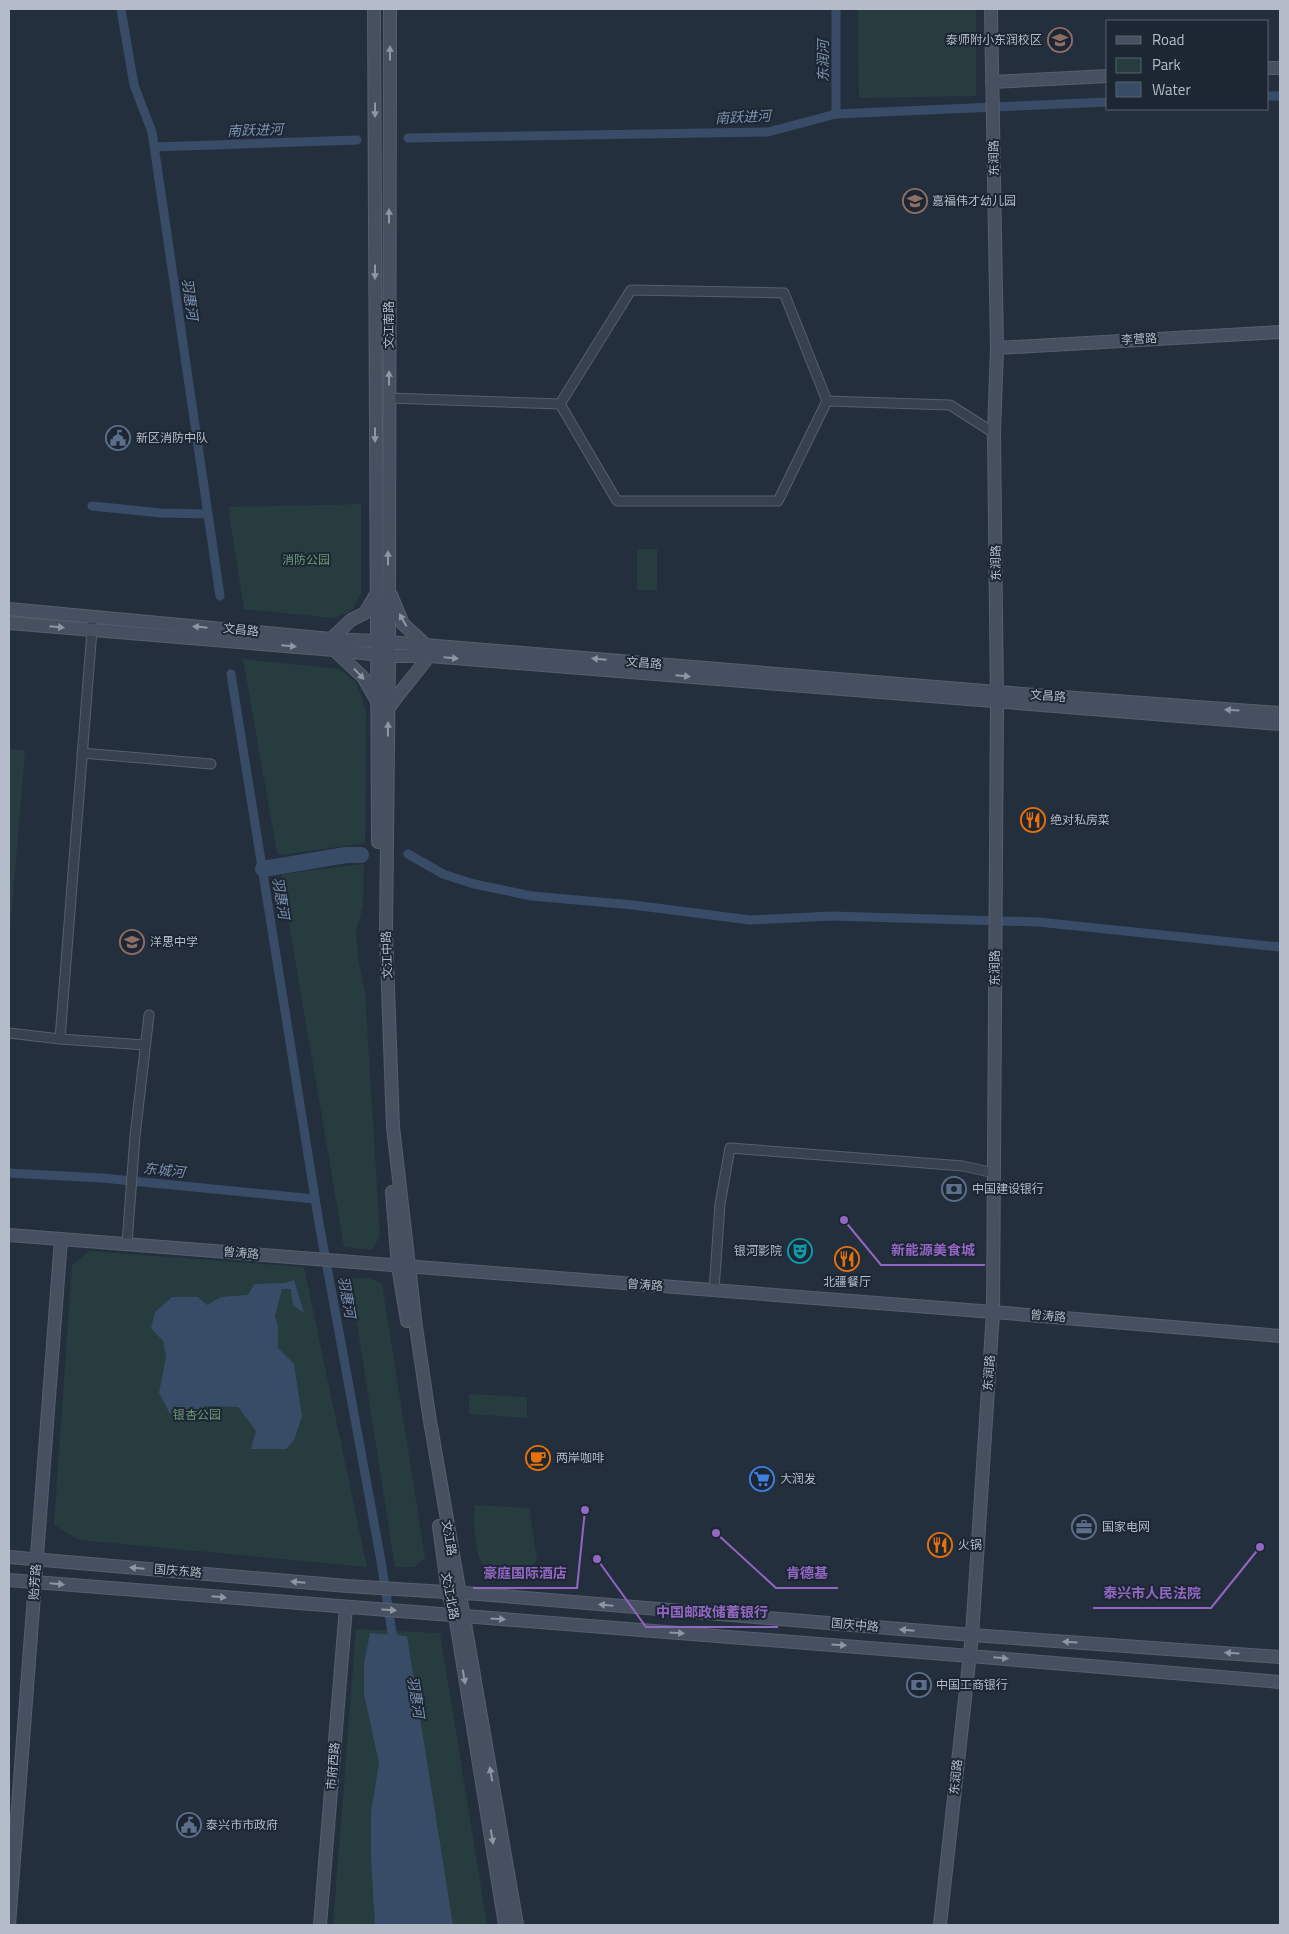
<svg xmlns="http://www.w3.org/2000/svg" width="1289" height="1934" viewBox="0 0 1289 1934" font-family="'Titillium Web','Noto Sans SC',sans-serif">
<style>
.green{fill:#263c3f}
.water{fill:#394c67}
.lines{fill:none;stroke-linecap:round;stroke-linejoin:round}
.canal{stroke:#394c67;stroke-width:9}
.river{stroke:#394c67;stroke-width:16}
.street-casing{stroke:#565f6c;stroke-width:11}
.secondary-casing{stroke:#565f6c;stroke-width:14}
.street{stroke:#38414e;stroke-width:9}
.secondary{stroke:#465061;stroke-width:12}
.oneway{fill:#8e96a5}
.labels{text-anchor:middle;stroke-width:4;stroke-linejoin:round;paint-order:stroke}
.poi-label{font-size:12px;fill:#b4bcc9;stroke:#1d2633;text-anchor:start}
.street-label{font-size:12px;fill:#b4bcc9;stroke:#1d2633}
.park-label{font-size:12px;fill:#6b9a76;stroke:#1d2633}
.water-label{font-size:14px;font-style:italic;fill:#7c92b1;stroke:#1d2633}
.leader{fill:none;stroke:#9266c3;stroke-width:2}
.callout-dot{fill:#9266c3;stroke:#1d2633;stroke-width:2}
.callout-label{font-size:14px;text-anchor:middle;font-weight:bold;fill:#9266c3;stroke:#1d2633;stroke-width:4;stroke-linejoin:round;paint-order:stroke}
</style>
<rect width="100%" height="100%" fill="#242f3e"/>
<g class="green">
<polygon points="858,9 976,9 976,96 859,98"/>
<polygon points="361,504 361,594 353,609 346,614 332,618 244,609 228,507"/>
<rect x="637" y="549" width="20" height="41"/>
<polygon points="243,659 339,669 355,681 361,695 366,712 365,843 281,855 277,853"/>
<polygon points="9,749 25,750 9,942"/>
<polygon points="364,864 363,906 356,931 358,958 365,993 380,1236 372,1250 344,1247 281,876 283,874"/>
<polygon points="89,1251 304,1267 367,1567 79,1540 54,1525 72,1265"/>
<polygon points="369,1278 382,1284 425,1558 414,1567 395,1567 350,1279"/>
<polygon points="469,1394 527,1397 527,1418 469,1414"/>
<path d="M474,1505l55,3 8,50 -8,19c-13,-1 -32,0 -42,-8 -14,-10 -12,-47 -13,-64z"/>
<polygon points="356,1629 440,1633 487,1925 333,1925"/>
</g>
<g class="water">
<polygon points="294,1280 304,1313 293,1305 291,1289 282,1289 275,1316 278,1327 278,1348 294,1364 302,1416 294,1440 286,1449 251,1449 256,1431 238,1407 204,1406 200,1419 184,1421 170,1414 159,1393 166,1357 163,1341 151,1328 155,1312 172,1297 198,1297 207,1305 221,1297 248,1295 254,1284 285,1283"/>
<polygon points="370,1633 407,1636 453,1925 375,1925 371,1858 371,1812 379,1763 364,1694 364,1664"/>
</g>
<g class="lines">
<g class="canal">
<polyline points="121,9 134,85 152,132 220,596"/>
<polyline points="1268,96 1280,96"/>
<polyline points="836,114 836,9"/>
<polyline points="408,138 768,132 836,114 1108,102"/>
<polyline points="155,147 357,140"/>
<polyline points="92,506 161,513 208,514"/>
<polyline points="231,674 319,1223 381,1561 394,1646"/>
<polyline points="408,854 443,874 474,884 532,896 633,905 750,920 831,916 1038,922 1280,947"/>
<polyline points="9,1173 102,1178 315,1199"/>
</g>
<polyline class="river" points="263,869 346,855 361,855"/>
<defs>
<g id="street">
<polyline points="389,398 560,404 617,501 778,501 827,401 950,405 994,433"/>
<polyline points="560,404 631,290 784,293 827,401"/>
<polyline points="82,753 211,764"/>
<polyline points="9,1033 60,1039 145,1045"/>
<polyline points="60,1039 92,630 92,616"/>
<polyline points="127,1244 135,1136 149,1015"/>
<polyline points="714,1290 720,1204 730,1148 963,1166 994,1173"/>
</g>
<g id="secondary">
<polyline points="374,9 378,842"/>
<polyline points="390,9 389,656 386,932 393,1127 416,1327 429,1415 517,1925"/>
<polyline points="1268,68 1280,68"/>
<polyline points="992,82 1108,76"/>
<polyline points="997,348 1280,332"/>
<polyline points="391,595 403,624 426,645"/>
<polyline points="9,609 331,639 376,641 997,692 1280,713"/>
<polyline points="9,623 334,650 389,656 429,656 1280,724"/>
<polyline points="331,639 351,620 365,613 375,596"/>
<polyline points="334,650 363,677 377,701"/>
<path d="M388,709c13,-19 28,-35 41,-53"/>
<polyline points="392,1192 398,1266 407,1321"/>
<polyline points="9,1235 993,1312 1280,1336"/>
<polyline points="439,1526 448,1593 455,1615 505,1925"/>
<polyline points="9,1557 347,1586 479,1594 972,1635 1280,1657"/>
<polyline points="9,1580 970,1656 1280,1682"/>
<polyline points="9,1925 61,1239"/>
<polyline points="320,1925 346,1607"/>
<polyline points="940,1925 972,1635 993,1312 997,702 994,433 997,348 991,9"/>
</g>
</defs>
<use href="#street" class="street-casing"/>
<use href="#secondary" class="secondary-casing"/>
<use href="#street" class="street"/>
<use href="#secondary" class="secondary"/>
</g>
<defs><path id="oneway-solid" d="M-6-.8H1V-3.2L6.5 0L1 3.2V.8H-6Z" transform="scale(1.25)"/></defs>
<g class="oneway">
<use href="#oneway-solid" transform="translate(390 53) rotate(-90)"/>
<use href="#oneway-solid" transform="translate(375 110) rotate(90)"/>
<use href="#oneway-solid" transform="translate(389 216) rotate(-90)"/>
<use href="#oneway-solid" transform="translate(375 272) rotate(90)"/>
<use href="#oneway-solid" transform="translate(389 378) rotate(-90)"/>
<use href="#oneway-solid" transform="translate(375 435) rotate(90)"/>
<use href="#oneway-solid" transform="translate(388 558) rotate(-90)"/>
<use href="#oneway-solid" transform="translate(403 620) rotate(-119)"/>
<use href="#oneway-solid" transform="translate(57 627) rotate(5)"/>
<use href="#oneway-solid" transform="translate(200 627) rotate(-174)"/>
<use href="#oneway-solid" transform="translate(289 646) rotate(5)"/>
<use href="#oneway-solid" transform="translate(451 658) rotate(5)"/>
<use href="#oneway-solid" transform="translate(599 659) rotate(-175)"/>
<use href="#oneway-solid" transform="translate(359 674) rotate(47)"/>
<use href="#oneway-solid" transform="translate(683 676) rotate(5)"/>
<use href="#oneway-solid" transform="translate(1232 710) rotate(-176)"/>
<use href="#oneway-solid" transform="translate(388 729) rotate(-89)"/>
<use href="#oneway-solid" transform="translate(137 1568) rotate(-175)"/>
<use href="#oneway-solid" transform="translate(298 1582) rotate(-175)"/>
<use href="#oneway-solid" transform="translate(57 1584) rotate(5)"/>
<use href="#oneway-solid" transform="translate(219 1597) rotate(5)"/>
<use href="#oneway-solid" transform="translate(606 1605) rotate(-175)"/>
<use href="#oneway-solid" transform="translate(389 1610) rotate(4)"/>
<use href="#oneway-solid" transform="translate(498 1619) rotate(4)"/>
<use href="#oneway-solid" transform="translate(907 1630) rotate(-175)"/>
<use href="#oneway-solid" transform="translate(677 1633) rotate(4)"/>
<use href="#oneway-solid" transform="translate(1070 1642) rotate(-176)"/>
<use href="#oneway-solid" transform="translate(839 1645) rotate(4)"/>
<use href="#oneway-solid" transform="translate(1232 1653) rotate(-176)"/>
<use href="#oneway-solid" transform="translate(1001 1658) rotate(5)"/>
<use href="#oneway-solid" transform="translate(464 1677) rotate(80)"/>
<use href="#oneway-solid" transform="translate(491 1774) rotate(-100)"/>
<use href="#oneway-solid" transform="translate(492 1837) rotate(81)"/>
</g>
<defs>
<symbol id="school-ring" viewBox="-11 -11 22 22"><circle r="9.5" fill="#1d2633" stroke="#8d6e63" stroke-width="1.5"/><path d="M0-5L7-2L0 1L-7-2ZM-4 1L0 2.5L4 1V4Q0 6-4 4Z" fill="#8d6e63"/></symbol>
<symbol id="civic-ring" viewBox="-11 -11 22 22"><circle r="9.5" fill="#1d2633" stroke="#5c6f8a" stroke-width="1.5"/><path d="M-.6-6.5H3V-4.5H.6V-3L4-1V1h2V6H-6V1h2V-1L-.6-3ZM-1.2 2.5V6h2.4V2.5Z" fill="#5c6f8a"/></symbol>
<symbol id="restaurant-ring" viewBox="-11 -11 22 22"><circle r="9.5" fill="#1d2633" stroke="#e8710a" stroke-width="1.5"/><path d="M-5-6h1v4h1v-4h1v4h1v-4h1v5L-1.5 .5V6h-2V.5L-5-1ZM5-6V6H3V1.5H1.5Q1.5-4 5-6Z" fill="#e8710a"/></symbol>
<symbol id="bank-ring" viewBox="-11 -11 22 22"><circle r="9.5" fill="#1d2633" stroke="#5c6f8a" stroke-width="1.5"/><path d="M-6-4H6V4H-6ZM0-2.3a2.3 2.3 0 1 0 0 4.6a2.3 2.3 0 1 0 0-4.6Z" fill="#5c6f8a"/></symbol>
<symbol id="theatre-ring" viewBox="-11 -11 22 22"><circle r="9.5" fill="#1d2633" stroke="#0f9aa8" stroke-width="1.5"/><path d="M-5-5.5Q0-4 5-5.5V0Q5 5 0 6Q-5 5-5 0ZM-3.3-2.5H-1v1.5H-3.3ZM1-2.5H3.3v1.5H1ZM-2.8 1Q0 5.5 2.8 1Z" fill="#0f9aa8"/></symbol>
<symbol id="cafe-ring" viewBox="-11 -11 22 22"><circle r="9.5" fill="#1d2633" stroke="#e8710a" stroke-width="1.5"/><path d="M-5.5-4.5H6V0H3Q3 3.5 0 3.5H-2.5Q-5.5 3.5-5.5 0ZM3-3.2v2h1.7v-2ZM-6 4.5H4V6H-6Z" fill="#e8710a"/></symbol>
<symbol id="supermarket-ring" viewBox="-11 -11 22 22"><circle r="9.5" fill="#1d2633" stroke="#3f7fe0" stroke-width="1.5"/><path d="M-6-5.5h2.5l.6 2H6L4.5 2H-2.5L-4.4-4H-6ZM-1.5 3.2a1.3 1.3 0 1 0 .1 0ZM3 3.2a1.3 1.3 0 1 0 .1 0Z" fill="#3f7fe0"/></symbol>
<symbol id="office-ring" viewBox="-11 -11 22 22"><circle r="9.5" fill="#1d2633" stroke="#5c6f8a" stroke-width="1.5"/><path d="M-6-3h4V-5.5h4V-3h4V5H-6ZM-1-4.5V-3h2v-1.5ZM-6 0V1H6V0Z" fill="#5c6f8a"/></symbol>
</defs>
<g fill-rule="evenodd">
<use href="#school-ring" x="1046" y="26" width="28" height="28"/>
<use href="#school-ring" x="901" y="187" width="28" height="28"/>
<use href="#civic-ring" x="104" y="424" width="28" height="28"/>
<use href="#restaurant-ring" x="1019" y="806" width="28" height="28"/>
<use href="#school-ring" x="118" y="928" width="28" height="28"/>
<use href="#bank-ring" x="940" y="1175" width="28" height="28"/>
<use href="#theatre-ring" x="786" y="1237" width="28" height="28"/>
<use href="#restaurant-ring" x="833" y="1245" width="28" height="28"/>
<use href="#cafe-ring" x="524" y="1444" width="28" height="28"/>
<use href="#supermarket-ring" x="748" y="1465" width="28" height="28"/>
<use href="#office-ring" x="1070" y="1513" width="28" height="28"/>
<use href="#restaurant-ring" x="926" y="1531" width="28" height="28"/>
<use href="#bank-ring" x="905" y="1671" width="28" height="28"/>
<use href="#civic-ring" x="175" y="1811" width="28" height="28"/>
</g>
<g class="labels">
<g class="poi-label">
<text x="1042" y="44" text-anchor="end">泰师附小东润校区</text>
<text x="932" y="205">嘉福伟才幼儿园</text>
<text x="136" y="442">新区消防中队</text>
<text x="1050" y="824">绝对私房菜</text>
<text x="150" y="946">洋思中学</text>
<text x="972" y="1193">中国建设银行</text>
<text x="782" y="1255" text-anchor="end">银河影院</text>
<text x="847" y="1286" text-anchor="middle">北疆餐厅</text>
<text x="556" y="1462">两岸咖啡</text>
<text x="780" y="1483">大润发</text>
<text x="1102" y="1531">国家电网</text>
<text x="958" y="1549">火锅</text>
<text x="936" y="1689">中国工商银行</text>
<text x="206" y="1829">泰兴市市政府</text>
</g>
<g class="street-label">
<text transform="translate(994 158) rotate(-91)" y="4">东润路</text>
<text transform="translate(389 325) rotate(-90)" y="4">文江南路</text>
<text transform="translate(1139 339) rotate(-3)" y="4">李营路</text>
<text transform="translate(996 563) rotate(-91)" y="4">东润路</text>
<text transform="translate(241 630) rotate(6)" y="4">文昌路</text>
<text transform="translate(644 663) rotate(5)" y="4">文昌路</text>
<text transform="translate(1048 696) rotate(4)" y="4">文昌路</text>
<text transform="translate(387 955) rotate(-92)" y="4">文江中路</text>
<text transform="translate(995 968) rotate(-90)" y="4">东润路</text>
<text transform="translate(241 1253) rotate(5)" y="4">曾涛路</text>
<text transform="translate(645 1285) rotate(4)" y="4">曾涛路</text>
<text transform="translate(1048 1316) rotate(5)" y="4">曾涛路</text>
<text transform="translate(989 1373) rotate(-86)" y="4">东润路</text>
<text transform="translate(449 1538) rotate(80)" y="4">文江路</text>
<text transform="translate(178 1571) rotate(5)" y="4">国庆东路</text>
<text transform="translate(35 1582) rotate(-86)" y="4">贻芳路</text>
<text transform="translate(450 1596) rotate(79)" y="4">文江北路</text>
<text transform="translate(855 1625) rotate(5)" y="4">国庆中路</text>
<text transform="translate(333 1766) rotate(-85)" y="4">市府西路</text>
<text transform="translate(956 1777) rotate(-84)" y="4">东润路</text>
</g>
<g class="park-label">
<text x="306" y="564">消防公园</text>
<text x="197" y="1419">银杏公园</text>
</g>
<g class="water-label">
<text transform="translate(823 61) rotate(-90)" y="5">东润河</text>
<text transform="translate(743 117) rotate(-3)" y="5">南跃进河</text>
<text transform="translate(255 130) rotate(-2)" y="5">南跃进河</text>
<text transform="translate(190 299) rotate(82)" y="5">羽惠河</text>
<text transform="translate(281 898) rotate(81)" y="5">羽惠河</text>
<text transform="translate(164 1170) rotate(6)" y="5">东城河</text>
<text transform="translate(347 1297) rotate(80)" y="5">羽惠河</text>
<text transform="translate(416 1697) rotate(81)" y="5">羽惠河</text>
</g>
</g>
<path class="leader" d="M844 1220L881 1265H985M585 1510L577 1588H473M716 1533L776 1588H838M1260 1547L1211 1608H1093M597 1559L646 1627H778"/>
<g class="callout-dot">
<circle cx="844" cy="1220" r="5"/>
<circle cx="585" cy="1510" r="5"/>
<circle cx="716" cy="1533" r="5"/>
<circle cx="1260" cy="1547" r="5"/>
<circle cx="597" cy="1559" r="5"/>
</g>
<g class="callout-label">
<text x="933" y="1255">新能源美食城</text>
<text x="525" y="1578">豪庭国际酒店</text>
<text x="807" y="1578">肯德基</text>
<text x="1152" y="1598">泰兴市人民法院</text>
<text x="712" y="1617">中国邮政储蓄银行</text>
</g>
<rect width="1289" height="1934" fill="none" stroke="#b4bcc9" stroke-width="20"/>
<rect x="1106" y="20" width="162" height="90" fill="#1d2633" stroke="#59626f"/>
<rect x="1116" y="36" width="25" height="8" fill="#465061" stroke="#59626f"/>
<text x="1152" y="45" font-size="15" fill="#b4bcc9">Road</text>
<rect x="1116" y="58" width="25" height="15" fill="#263c3f" stroke="#59626f"/>
<text x="1152" y="70" font-size="15" fill="#b4bcc9">Park</text>
<rect x="1116" y="82" width="25" height="15" fill="#394c67" stroke="#59626f"/>
<text x="1152" y="95" font-size="15" fill="#b4bcc9">Water</text>
</svg>
